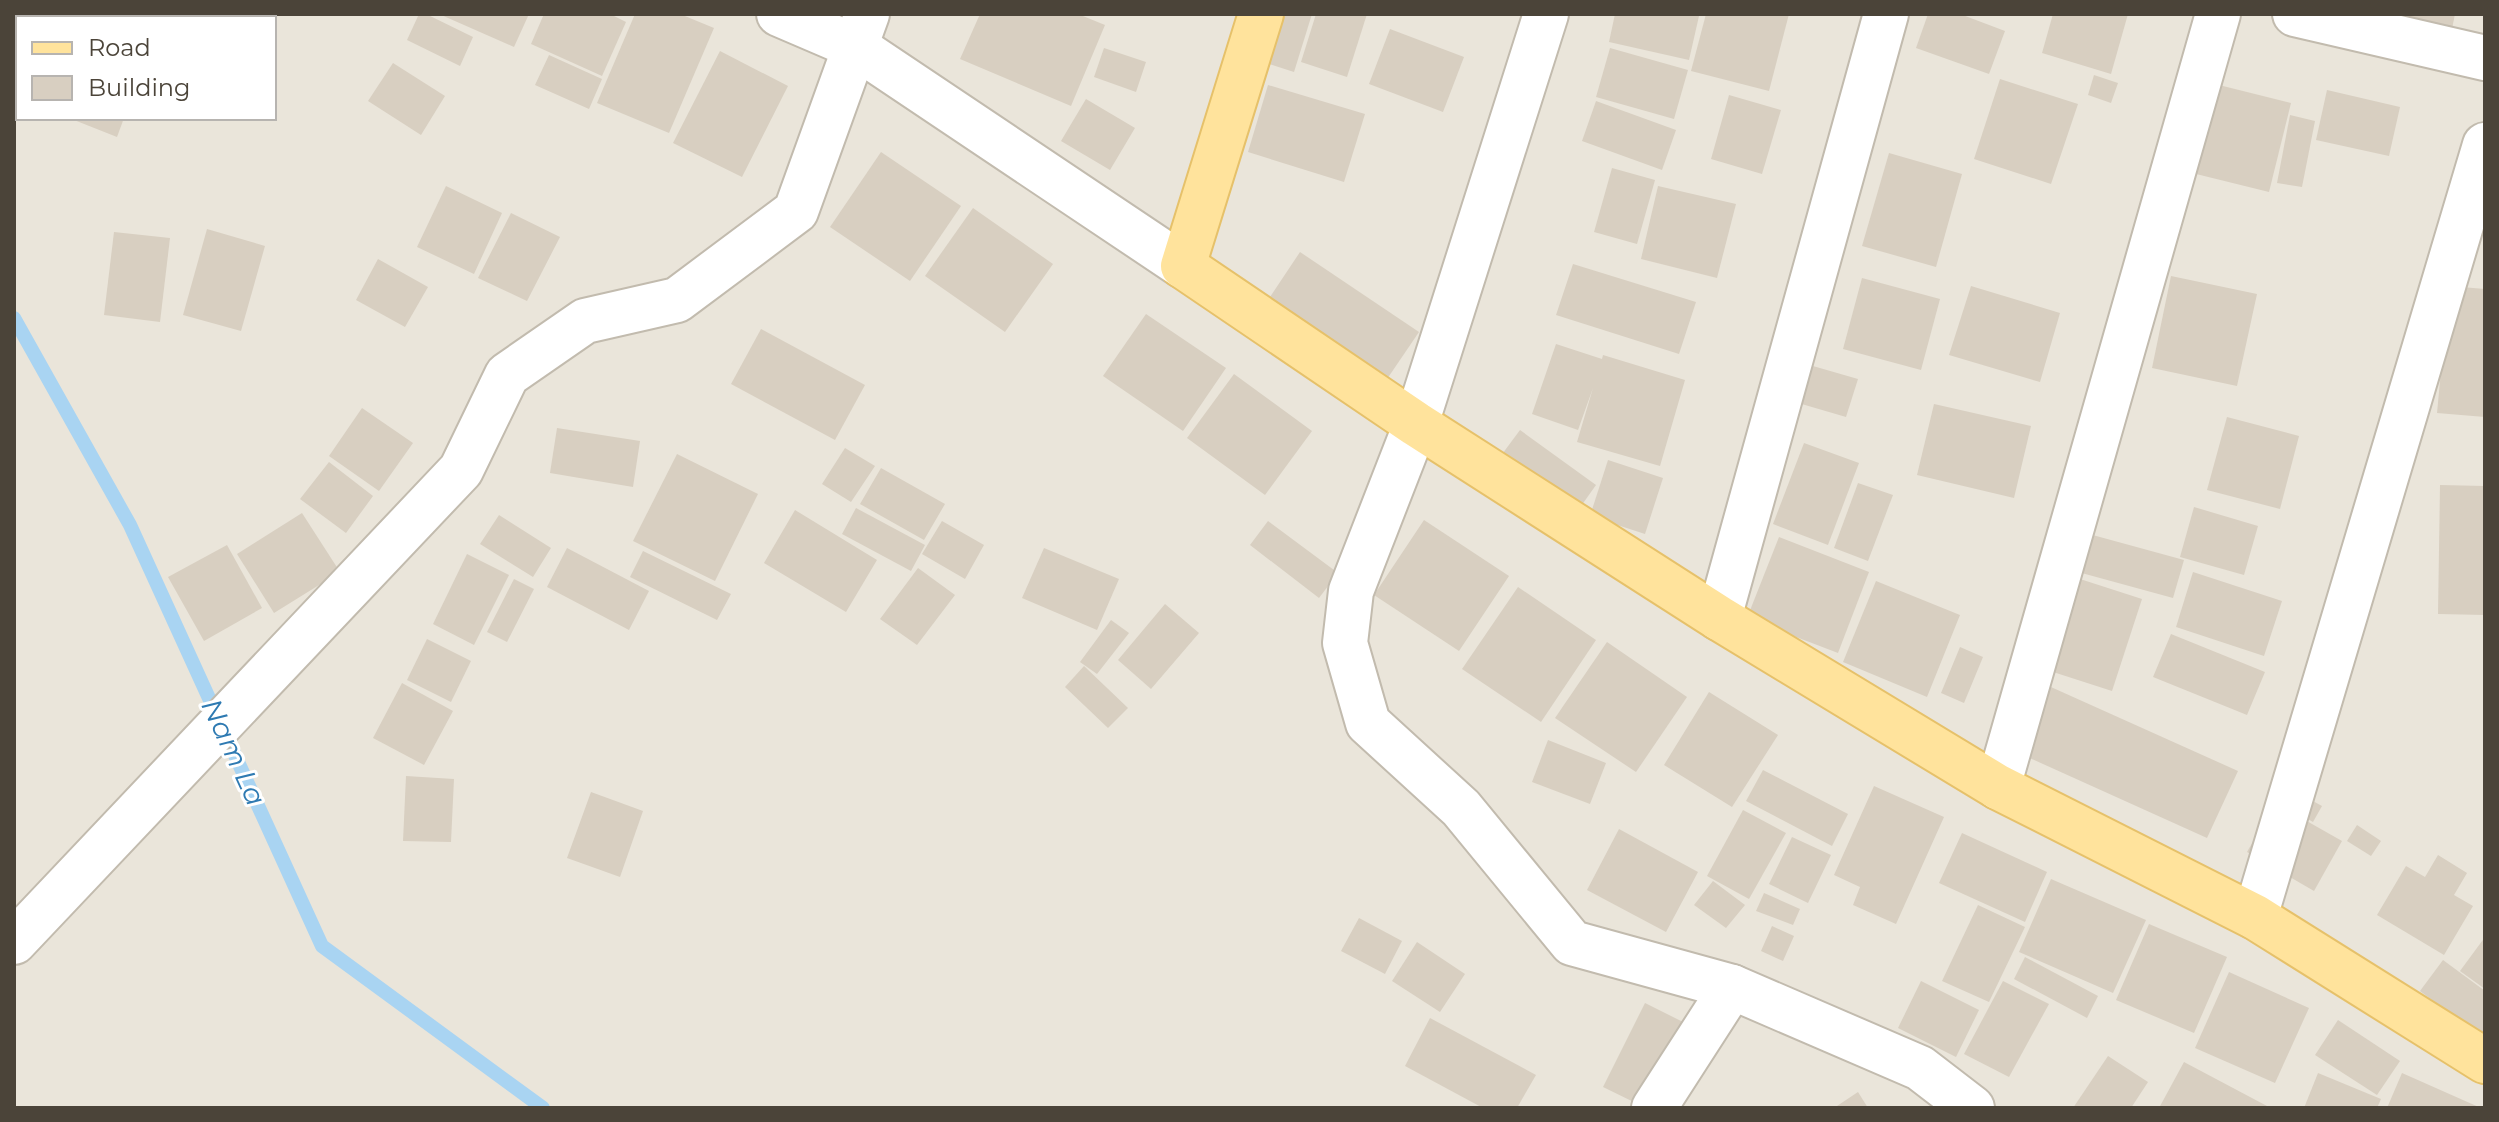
<svg xmlns="http://www.w3.org/2000/svg" width="2499" height="1122" viewBox="0 0 2499 1122" font-family="Montserrat,sans-serif">
<style>
.residential{fill:#eae5da;fill-rule:evenodd}
.lines{fill:none;stroke-linecap:round;stroke-linejoin:round}
.stream{stroke:#a9d4f2;stroke-width:14}
.building{fill:#d8cfc1}
.minor-casing{stroke:#c2bbae;stroke-width:48}
.major-casing{stroke:#e6c16a;stroke-width:48}
.minor{stroke:#fff;stroke-width:44}
.major{stroke:#ffe39c;stroke-width:44}
.labels{text-anchor:middle;stroke-width:6;stroke-linejoin:round;paint-order:stroke}
.water-label{font-size:28px;font-style:italic;fill:#2e7ab2;stroke:#fff}
</style>
<rect width="100%" height="100%" fill="#f6f3ec"/>
<path class="residential" d="M14,14h2471v1094h-2471zM18,18h256v100h-256z"/>
<g class="lines">
<polyline class="stream" points="14,318 130,525 322,946 543,1108"/>
</g>
<g class="building">
<polygon points="179,14 252,14 250,18 177,18"/>
<polygon points="419,14 426,14 473,37 460,66 407,40"/>
<polygon points="439,14 529,14 514,47"/>
<polygon points="544,14 610,14 626,22 602,76 531,44"/>
<polygon points="635,14 680,14 714,28 669,133 597,103"/>
<polygon points="980,14 1078,14 1105,25 1071,106 960,59"/>
<polygon points="1275,14 1312,14 1294,72 1260,61"/>
<polygon points="1316,14 1367,14 1347,77 1301,62"/>
<polygon points="1615,14 1689,14 1699,16 1689,60 1609,42"/>
<polygon points="1706,14 1789,14 1769,91 1691,71"/>
<polygon points="1928,14 1960,14 2005,31 1989,74 1916,48"/>
<polygon points="2053,14 2128,14 2111,74 2042,53"/>
<polygon points="2370,14 2455,14 2451,34"/>
<polygon points="1390,29 1464,57 1443,112 1369,84"/>
<polygon points="1104,48 1146,62 1136,92 1094,77"/>
<polygon points="1610,48 1688,70 1674,119 1596,97"/>
<polygon points="720,51 788,86 742,177 673,143"/>
<polygon points="549,55 602,79 589,109 535,85"/>
<polygon points="393,63 445,96 421,135 368,101"/>
<polygon points="2094,75 2118,83 2111,103 2088,95"/>
<polygon points="2000,79 2078,104 2051,184 1974,159"/>
<polygon points="2207,82 2291,103 2269,192 2184,171"/>
<polygon points="1268,85 1365,114 1344,182 1248,152"/>
<polygon points="2327,90 2400,107 2389,156 2316,140"/>
<polygon points="1729,95 1781,110 1762,174 1711,159"/>
<polygon points="1086,99 1135,128 1110,170 1061,141"/>
<polygon points="1596,101 1676,130 1662,170 1582,141"/>
<polygon points="2290,115 2315,121 2302,187 2277,183"/>
<polygon points="69,118 124,118 117,137"/>
<polygon points="881,152 961,206 910,281 830,227"/>
<polygon points="1889,153 1962,174 1936,267 1862,246"/>
<polygon points="1612,168 1655,180 1637,244 1594,232"/>
<polygon points="446,186 502,213 474,274 417,247"/>
<polygon points="1658,186 1736,204 1717,278 1641,259"/>
<polygon points="973,208 1053,264 1005,332 925,276"/>
<polygon points="511,213 560,237 527,301 478,278"/>
<polygon points="207,229 265,246 241,331 183,315"/>
<polygon points="114,232 170,238 160,322 104,315"/>
<polygon points="1300,252 1419,332 1385,382 1266,303"/>
<polygon points="378,259 428,287 405,327 356,300"/>
<polygon points="1573,264 1696,302 1679,354 1556,315"/>
<polygon points="2171,276 2257,294 2237,386 2152,368"/>
<polygon points="1862,278 1940,299 1921,370 1843,349"/>
<polygon points="1971,286 2060,313 2040,382 1949,355"/>
<polygon points="2449,286 2485,289 2485,417 2437,413"/>
<polygon points="1146,314 1226,368 1183,431 1103,376"/>
<polygon points="761,329 865,385 835,440 731,384"/>
<polygon points="1556,344 1602,359 1603,355 1685,380 1660,466 1577,442 1593,388 1578,430 1532,414"/>
<polygon points="1799,362 1858,379 1846,417 1788,400"/>
<polygon points="1234,374 1312,431 1265,495 1187,438"/>
<polygon points="1934,404 2031,426 2014,498 1917,475"/>
<polygon points="362,408 413,443 379,491 329,456"/>
<polygon points="2227,417 2299,436 2280,509 2207,490"/>
<polygon points="557,428 640,441 633,487 550,473"/>
<polygon points="1520,430 1596,485 1574,516 1497,461"/>
<polygon points="1804,443 1859,463 1828,545 1773,524"/>
<polygon points="845,448 875,466 851,502 822,484"/>
<polygon points="677,454 758,494 715,581 633,541"/>
<polygon points="1608,460 1663,478 1645,534 1590,516"/>
<polygon points="329,462 373,496 346,533 300,499"/>
<polygon points="881,468 945,504 924,540 860,504"/>
<polygon points="1858,483 1893,495 1868,561 1834,548"/>
<polygon points="2440,485 2485,486 2485,615 2438,614"/>
<polygon points="2194,507 2258,526 2244,575 2180,557"/>
<polygon points="856,508 925,545 911,571 842,534"/>
<polygon points="795,510 877,560 846,612 764,563"/>
<polygon points="302,513 340,572 274,613 237,554"/>
<polygon points="499,515 551,548 533,577 480,544"/>
<polygon points="1424,520 1509,576 1459,651 1374,595"/>
<polygon points="942,521 984,545 965,579 922,554"/>
<polygon points="1268,521 1338,573 1319,598 1250,545"/>
<polygon points="2089,534 2184,560 2173,598 2078,572"/>
<polygon points="1779,537 1869,572 1838,653 1747,618"/>
<polygon points="227,545 262,608 204,641 168,577"/>
<polygon points="567,548 649,591 629,630 547,587"/>
<polygon points="1044,548 1119,579 1097,630 1022,598"/>
<polygon points="643,551 731,594 717,620 630,577"/>
<polygon points="467,554 509,575 474,645 433,624"/>
<polygon points="918,568 955,595 917,645 880,619"/>
<polygon points="2193,572 2282,601 2264,656 2176,627"/>
<polygon points="514,579 534,589 507,642 487,632"/>
<polygon points="2080,579 2142,599 2112,691 2050,671"/>
<polygon points="1876,581 1960,615 1927,697 1843,662"/>
<polygon points="1518,587 1596,640 1541,722 1462,669"/>
<polygon points="1165,604 1199,633 1151,689 1118,660"/>
<polygon points="1111,620 1129,633 1097,674 1080,662"/>
<polygon points="2171,634 2265,672 2247,715 2153,677"/>
<polygon points="427,639 471,661 451,702 407,680"/>
<polygon points="1607,642 1687,697 1636,772 1555,718"/>
<polygon points="1960,647 1983,657 1964,703 1941,693"/>
<polygon points="1084,666 1128,708 1108,728 1065,687"/>
<polygon points="402,683 453,711 424,765 373,738"/>
<polygon points="2042,683 2238,771 2207,838 2012,750"/>
<polygon points="1709,692 1778,735 1732,807 1664,765"/>
<polygon points="1548,740 1606,763 1590,804 1532,782"/>
<polygon points="1763,770 1848,814 1832,846 1746,801"/>
<polygon points="406,776 454,779 451,842 403,841"/>
<polygon points="1874,786 1944,817 1896,924 1853,905 1860,887 1834,875"/>
<polygon points="2289,788 2322,806 2313,822 2280,803"/>
<polygon points="591,792 643,811 620,877 567,858"/>
<polygon points="2275,803 2342,841 2314,891 2247,852"/>
<polygon points="1743,810 1786,833 1749,899 1707,876"/>
<polygon points="2357,825 2381,841 2371,856 2347,841"/>
<polygon points="1619,829 1698,872 1666,932 1587,890"/>
<polygon points="1962,833 2047,872 2025,922 1939,883"/>
<polygon points="1792,837 1831,855 1808,903 1769,884"/>
<polygon points="2438,855 2467,873 2454,895 2473,906 2444,955 2377,915 2406,866 2425,877"/>
<polygon points="2051,879 2146,920 2113,993 2019,952"/>
<polygon points="1713,881 1745,905 1726,928 1694,905"/>
<polygon points="1764,893 1800,909 1793,925 1756,911"/>
<polygon points="1978,905 2025,927 1989,1002 1942,981"/>
<polygon points="1359,918 1402,941 1385,974 1341,951"/>
<polygon points="2149,924 2227,957 2194,1033 2116,1000"/>
<polygon points="1772,926 1794,936 1783,961 1761,951"/>
<polygon points="2485,937 2485,989 2460,971"/>
<polygon points="1417,942 1465,974 1440,1012 1392,981"/>
<polygon points="2025,957 2098,996 2087,1018 2014,979"/>
<polygon points="2443,960 2485,991 2485,1039 2420,991"/>
<polygon points="2229,972 2309,1008 2275,1083 2195,1048"/>
<polygon points="1921,981 1979,1010 1956,1057 1898,1028"/>
<polygon points="2003,981 2049,1004 2009,1077 1964,1054"/>
<polygon points="1645,1003 1689,1025 1646,1108 1603,1087"/>
<polygon points="1430,1018 1536,1075 1517,1108 1483,1108 1405,1066"/>
<polygon points="2338,1020 2400,1061 2377,1095 2315,1055"/>
<polygon points="2108,1056 2148,1082 2131,1108 2073,1108"/>
<polygon points="2184,1062 2267,1106 2265,1108 2159,1108"/>
<polygon points="2318,1073 2381,1099 2377,1108 2304,1108"/>
<polygon points="2402,1073 2481,1108 2387,1108"/>
<polygon points="1858,1092 1868,1108 1834,1108"/>
</g>
<g class="lines">
<defs>
<g id="minor">
<polyline points="779,14 856,47 1183,266"/>
<polyline points="1546,14 1416,424 1351,591 1345,643 1368,723 1461,808 1572,943 1732,987 1920,1068 1972,1108"/>
<polyline points="2295,14 2485,58"/>
<polyline points="1719,618 1886,14"/>
<polyline points="1998,787 2218,14"/>
<polyline points="2255,917 2485,145"/>
<polyline points="14,942 461,470 507,375 585,321 677,300 796,211 867,14"/>
<polyline points="1654,1108 1732,987"/>
</g>
<polyline id="major" points="1261,14 1183,266 1416,424 1719,618 1998,787 2255,917 2485,1061"/>
</defs>
<use href="#minor" class="minor-casing"/>
<use href="#major" class="major-casing"/>
<use href="#minor" class="minor"/>
<use href="#major" class="major"/>
</g>
<g class="labels">
<g class="water-label">
<text transform="translate(234 752) rotate(65)" y="10">Nam La</text>
</g>
</g>
<rect width="2499" height="1122" fill="none" stroke="#4b4439" stroke-width="32"/>
<rect x="16" y="16" width="260" height="104" fill="#ffffff" stroke="#b7b4b0" stroke-width="2"/>
<rect x="32" y="42" width="40" height="12" fill="#ffe39c" stroke="#b7b4b0" stroke-width="2"/>
<text x="88" y="56" font-size="24" fill="#4b4439">Road</text>
<rect x="32" y="76" width="40" height="24" fill="#d8cfc1" stroke="#b7b4b0" stroke-width="2"/>
<text x="88" y="96" font-size="24" fill="#4b4439">Building</text>
</svg>
